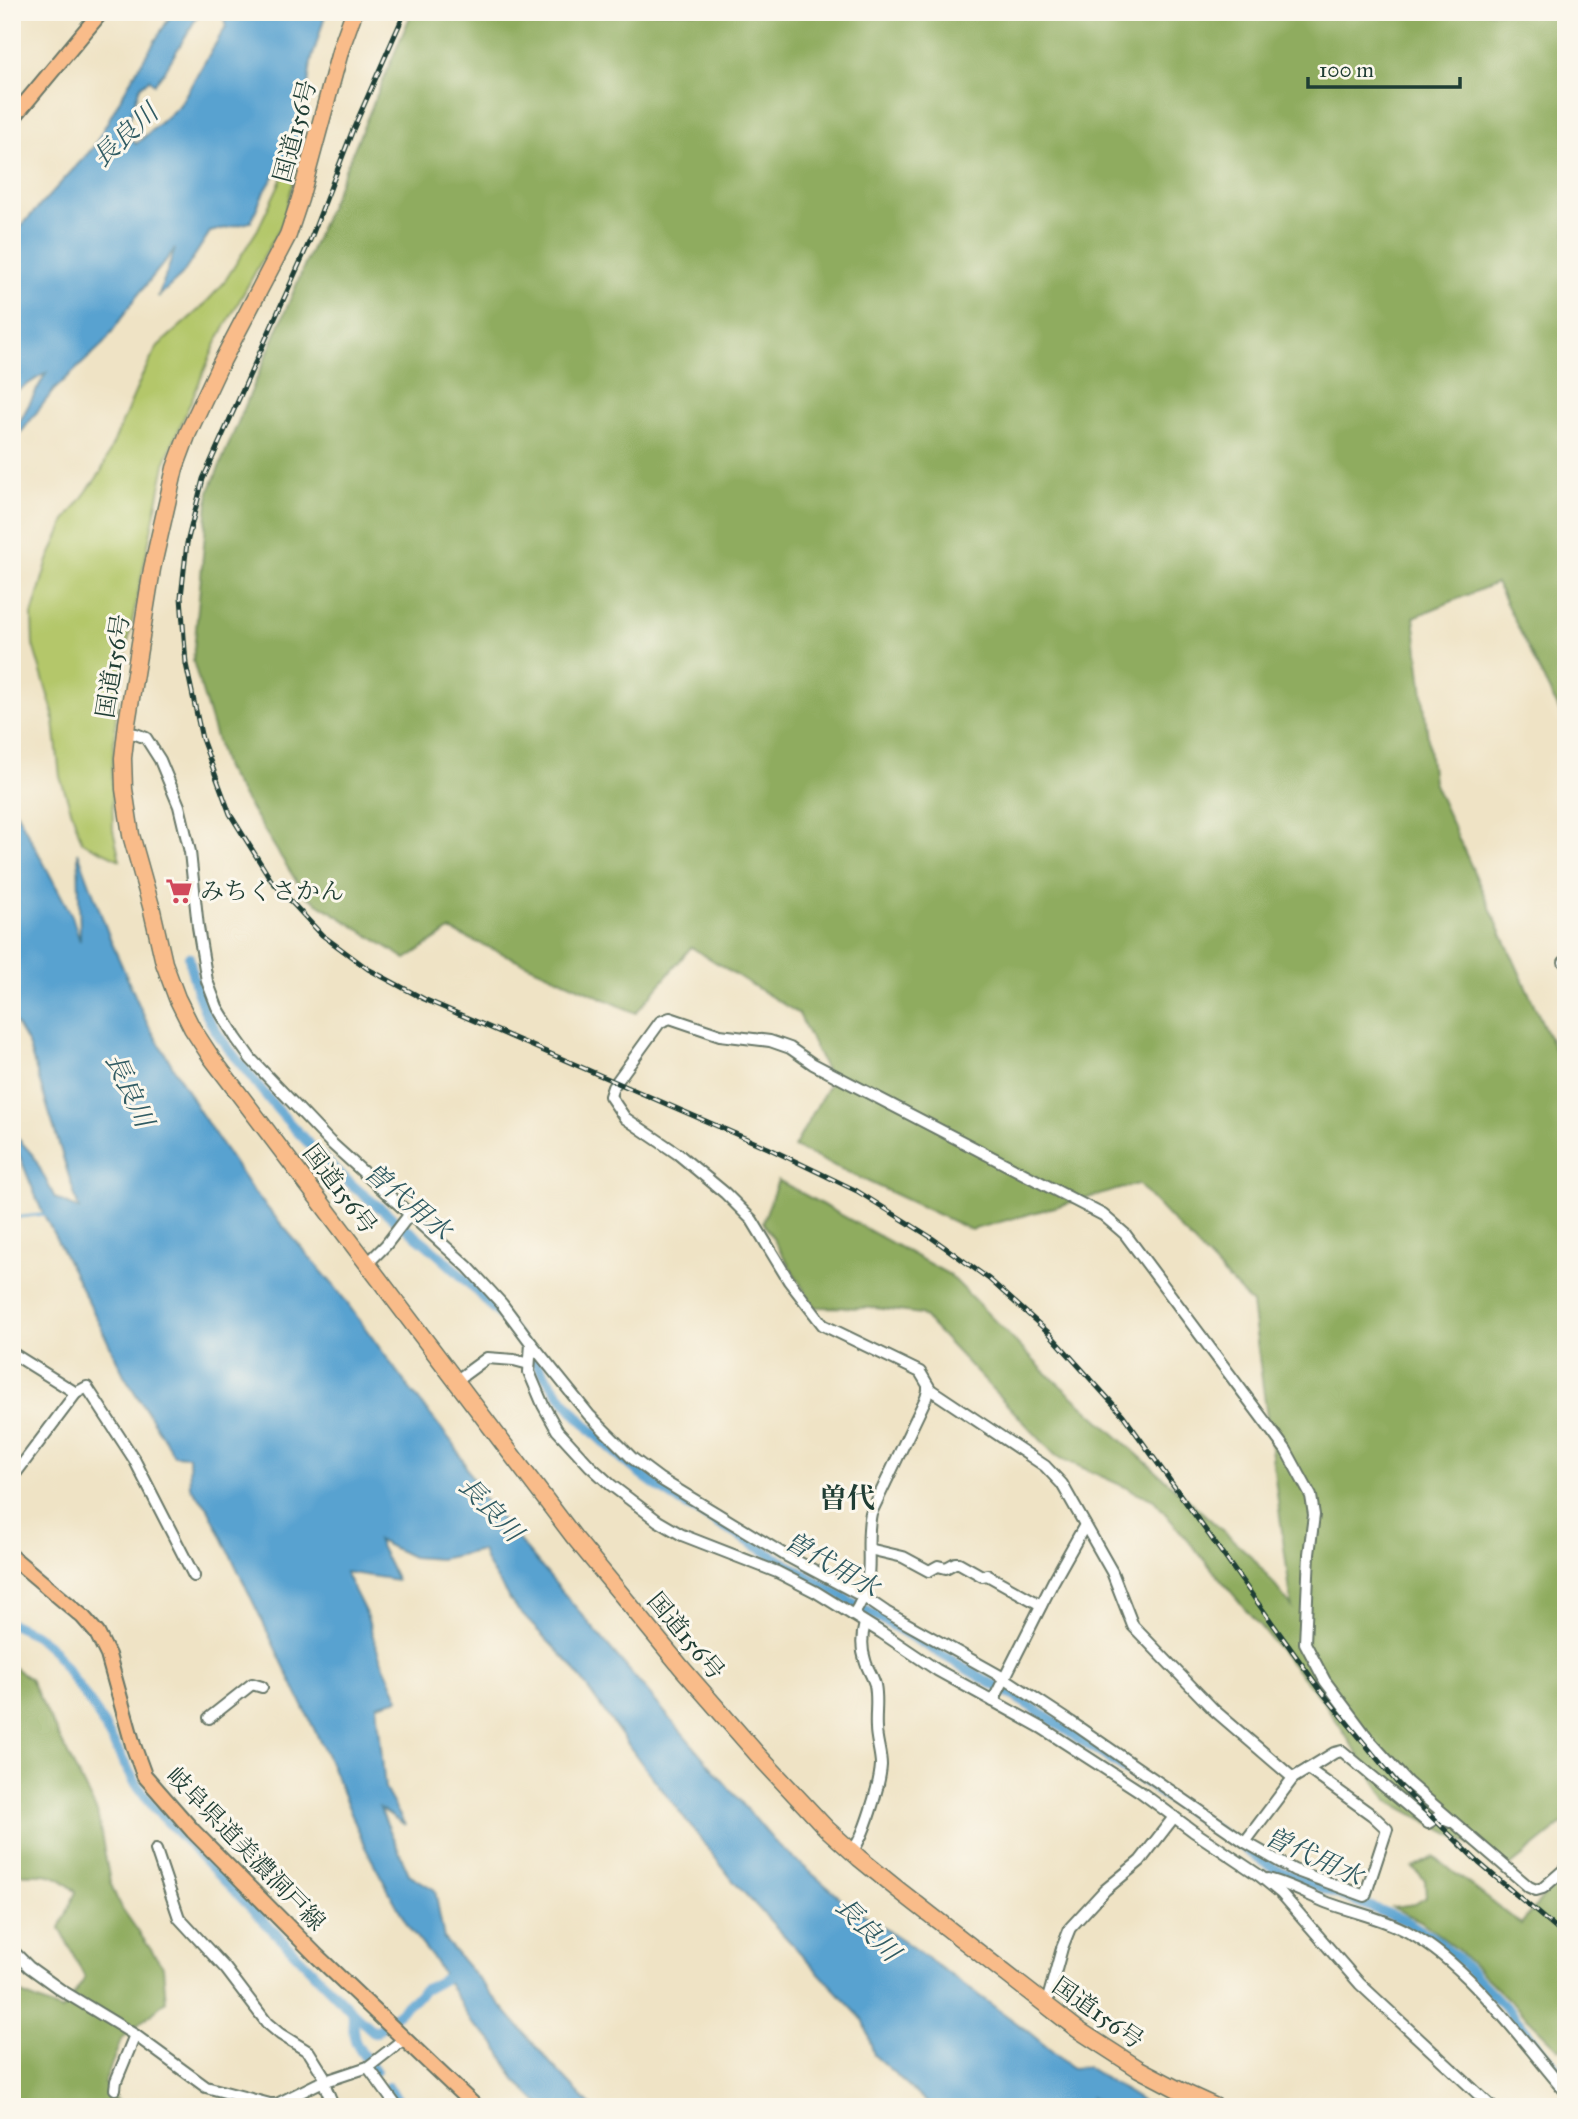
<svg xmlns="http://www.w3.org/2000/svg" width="1578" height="2119" viewBox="0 0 1578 2119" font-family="'IM FELL Great Primer','Noto Serif JP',serif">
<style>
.green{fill:#b4c76b;stroke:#6a8250;stroke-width:2}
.forest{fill:#8fac5f;stroke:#57744a;stroke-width:2}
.water{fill:#59a2d0;stroke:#3c7082;stroke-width:2}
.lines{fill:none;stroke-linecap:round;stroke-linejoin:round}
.stream{stroke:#59a2d0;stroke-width:2.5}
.canal{stroke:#59a2d0;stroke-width:10}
.minor-casing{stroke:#687767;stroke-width:14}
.major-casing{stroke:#687767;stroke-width:18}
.highway-casing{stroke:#687767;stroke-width:19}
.minor{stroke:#fff;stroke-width:10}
.major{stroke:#f9bc8a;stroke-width:14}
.highway{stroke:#f9bc8a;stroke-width:16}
.rail-casing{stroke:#1f3d34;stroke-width:5}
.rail{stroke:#fbf7ec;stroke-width:2.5;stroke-dasharray:8;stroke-linecap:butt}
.labels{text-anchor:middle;stroke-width:6;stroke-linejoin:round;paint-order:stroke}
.street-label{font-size:24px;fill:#1f3d34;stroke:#fbf7ec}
.poi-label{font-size:24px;fill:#1f3d34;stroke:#fbf7ec;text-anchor:start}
.water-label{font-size:26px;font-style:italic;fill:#305b63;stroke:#fbf7ec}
.quarter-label{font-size:28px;font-weight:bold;fill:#1f3d34;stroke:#fbf7ec}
</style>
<rect width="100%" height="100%" fill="#fbf7ec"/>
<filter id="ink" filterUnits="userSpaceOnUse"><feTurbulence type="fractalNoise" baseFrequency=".0143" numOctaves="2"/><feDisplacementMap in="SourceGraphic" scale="14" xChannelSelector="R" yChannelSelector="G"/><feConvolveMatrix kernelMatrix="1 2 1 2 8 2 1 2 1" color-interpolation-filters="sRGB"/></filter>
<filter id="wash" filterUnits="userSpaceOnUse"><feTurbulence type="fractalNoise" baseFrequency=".00686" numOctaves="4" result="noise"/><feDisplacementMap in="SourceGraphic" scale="28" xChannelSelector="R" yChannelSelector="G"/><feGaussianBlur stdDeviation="1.57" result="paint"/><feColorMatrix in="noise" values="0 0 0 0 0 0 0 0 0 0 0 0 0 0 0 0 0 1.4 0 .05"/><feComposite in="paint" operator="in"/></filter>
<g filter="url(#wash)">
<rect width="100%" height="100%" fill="#efe3c5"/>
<polygon class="green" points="297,146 301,152 282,224 217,341 166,459 118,690 112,773 113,830 120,860 82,842 60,777 53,712 33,645 32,615 47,563 65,521 101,472 142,376 158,346 202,307 223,284 258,229"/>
<g class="forest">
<polygon points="412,12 1566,12 1566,724 1496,583 1414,617 1433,782 1566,1075 1566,1821 1510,1866 1388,1801 1326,1705 1154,1500 1056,1456 921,1314 875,1308 814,1307 763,1222 778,1180 950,1275 1043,1370 1252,1557 1292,1607 1252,1304 1138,1184 971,1230 794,1147 831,1081 799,1014 691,947 636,1013 450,930 406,959 305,895 225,768 193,661 209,491"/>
<path d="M12,1666l18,13 67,133 13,70 9,22 44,63 3,34 -44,37 -18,45 14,19 28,5h-134v-117l50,21 23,-33 -25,-50 16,-36c-24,-23 -32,-18 -64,-18z"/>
<polygon points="1434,1857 1521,1924 1562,1874 1566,1877 1566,2043 1559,2049 1457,1949 1421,1921 1392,1907 1415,1904 1426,1897 1425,1880 1413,1868"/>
</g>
<g class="water">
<polygon points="173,12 200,12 164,72 154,84 149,79 140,87 125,132 136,144 179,106 226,26 222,12 326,12 311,62 302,131 262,196 251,222 210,232 182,275 158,297 175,249 137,296 104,343 54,390 12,444 12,436 46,373 12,394 12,236 93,148 132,78"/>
<polygon points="12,804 72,916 80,941 78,852 111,941 147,1023 198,1109 252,1190 336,1288 406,1384 455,1446 482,1497 774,1841 845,1902 905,1942 1025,2029 1072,2068 1087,2067 1151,2107 1108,2107 1091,2098 1092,2107 932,2107 874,2055 864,2021 735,1883 640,1761 571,1665 514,1606 486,1562 482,1550 440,1559 412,1557 377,1540 397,1580 345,1572 366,1614 379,1655 399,1699 377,1705 385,1789 405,1825 380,1808 409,1874 435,1890 444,1939 552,2065 592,2107 542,2107 516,2081 494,2042 472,2023 435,1961 409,1928 365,1847 329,1760 208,1508 190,1487 189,1456 174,1455 124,1375 96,1317 41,1209 12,1137 12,1132 33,1155 55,1198 79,1209 28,1044 12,1017"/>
</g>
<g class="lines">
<polyline class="stream" points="12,1218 47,1214"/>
<g class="canal">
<path d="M189,957c4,22 11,47 22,66 11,20 27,37 41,55 29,38 62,73 98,105 21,19 44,35 66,53 27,21 51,45 74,69 25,25 44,56 65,84 35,45 78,83 126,113l349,204 245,163 131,52 30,19 21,18 53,54 56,68"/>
<path d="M12,1624l24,11 18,16 43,62 37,68 21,28 198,204c-2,31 5,35 23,58"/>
<polyline points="353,2013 375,2033 424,1990 455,1973"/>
<polyline points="388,2087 404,2107"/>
</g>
</g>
</g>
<g filter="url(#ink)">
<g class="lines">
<defs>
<g id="minor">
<polyline points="126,733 136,734 146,738 160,760 179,806 190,852 198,927 207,981 217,1007 236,1038 251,1059 330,1142 468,1267 502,1304 531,1343 529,1372 543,1405 557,1430 590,1466 611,1485 658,1521 682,1535 777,1572 816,1592 882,1633 937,1670 1042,1728 1138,1790 1193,1831 1260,1876 1281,1893 1360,1984 1492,2107"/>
<polyline points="1564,962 1566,961"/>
<polyline points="368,1263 386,1245 409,1215"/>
<polyline points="531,1343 589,1415 632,1458 660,1479 785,1555 864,1597 886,1612 1004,1678 1071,1722 1245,1842 1294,1870 1365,1896 1387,1829 1372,1815 1308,1769 1293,1778 1245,1842"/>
<polyline points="12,1353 76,1393 12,1478"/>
<polyline points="457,1380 487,1358 514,1360 529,1364"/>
<polyline points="928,1388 1045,1466 1062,1484 1112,1572 1133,1626 1214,1710 1293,1778"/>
<polyline points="76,1393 87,1387 134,1459 194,1576"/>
<polyline points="869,1549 903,1557 929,1571 938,1566 946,1568 955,1563 959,1563 982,1576 987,1575 1041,1605"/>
<path d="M853,1615c26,-37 10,-63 18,-102l55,-115 3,-11 -9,-15 -97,-47 -34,-44 -37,-61 -27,-27 -47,-39 -53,-36 -15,-22 3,-9 47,-65 10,-4 50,17 50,6 20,7 23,16 290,151 22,19 161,216 25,46 3,19 -5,39 -4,89 20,38 45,60 37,41 122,105 7,3 7,-2 23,-20"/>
<polyline points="993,1701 1053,1582 1085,1525"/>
<polyline points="209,1718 252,1684 262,1687"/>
<polyline points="1308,1769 1334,1753 1342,1751 1428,1823 1438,1817 1450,1822"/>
<polyline points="156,1850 179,1918 226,1969 267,2023 280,2034 309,2052 324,2076 326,2088 334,2107"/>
<path d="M851,1852c13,-12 29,-69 30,-87 0,-12 -5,-25 -5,-37 -1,-15 2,-28 -1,-43 -2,-9 -8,-16 -10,-25 -4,-12 -3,-26 0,-37"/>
<path d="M1268,1879c21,5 40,16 60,24 27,10 55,15 80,29 64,36 111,105 158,160"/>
<polyline points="12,1950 29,1967 61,1990 135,2035 206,2087 270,2104 277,2104 317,2084 368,2067 404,2039"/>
<polyline points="1046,2006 1062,1948 1070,1928 1105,1890 1140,1861 1174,1817"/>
<polyline points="368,2067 397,2107"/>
<polyline points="115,2089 116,2081 135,2035"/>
</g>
<g id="major">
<polyline points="12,119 101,12"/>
<polyline points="12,1557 83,1617 97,1633 108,1655 133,1745 144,1775 193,1831 318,1957 476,2107"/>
</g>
<polyline id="highway" points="354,12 341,48 300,199 288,235 219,367 188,433 175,468 152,569 127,723 123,758 124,789 131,835 151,906 164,963 177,998 192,1028 211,1057 574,1537 681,1667 757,1754 826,1828 859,1858 896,1888 1077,2029 1139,2069 1181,2091 1216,2107"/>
</defs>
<use href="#minor" class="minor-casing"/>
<use href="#major" class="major-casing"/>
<use href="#highway" class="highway-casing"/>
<use href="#minor" class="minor"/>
<use href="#major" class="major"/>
<use href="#highway" class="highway"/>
<defs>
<polyline id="rail" points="405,12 352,132 311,238 203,479 187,543 181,597 186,664 202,739 230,814 271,880 322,935 368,969 424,999 768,1148 857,1191 932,1238 989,1279 1049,1333 1123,1415 1321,1691 1398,1784 1479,1863 1566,1937"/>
</defs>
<use href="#rail" class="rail-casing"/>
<use href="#rail" class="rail"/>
</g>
</g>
<defs>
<symbol id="supermarket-bare" viewBox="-9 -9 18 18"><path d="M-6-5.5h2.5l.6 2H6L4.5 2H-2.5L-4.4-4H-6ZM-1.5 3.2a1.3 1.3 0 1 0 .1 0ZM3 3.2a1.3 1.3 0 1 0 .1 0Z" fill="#d1495b" stroke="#fbf7ec" stroke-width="2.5" paint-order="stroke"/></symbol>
</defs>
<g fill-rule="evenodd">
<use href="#supermarket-bare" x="160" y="872" width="38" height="38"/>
</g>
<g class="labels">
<g class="street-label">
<text transform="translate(295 131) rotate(-75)" y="8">国道156号</text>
<text transform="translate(113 666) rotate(-81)" y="8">国道156号</text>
<text transform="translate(340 1189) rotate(53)" y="8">国道156号</text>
<text transform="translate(686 1636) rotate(50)" y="8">国道156号</text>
<text transform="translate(246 1849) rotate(46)" y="8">岐阜県道美濃洞戸線</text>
<text transform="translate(1098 2013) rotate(35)" y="8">国道156号</text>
</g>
<g class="poi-label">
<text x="200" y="899">みちくさかん</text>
</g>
<g class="water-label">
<text transform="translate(125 135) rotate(-43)" y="9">長良川</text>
<text transform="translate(130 1090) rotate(65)" y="9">長良川</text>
<text transform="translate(408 1201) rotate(40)" y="9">曽代用水</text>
<text transform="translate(491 1509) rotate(46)" y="9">長良川</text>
<text transform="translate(832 1564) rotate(30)" y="9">曽代用水</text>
<text transform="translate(1314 1856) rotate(25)" y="9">曽代用水</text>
<text transform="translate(868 1929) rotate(45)" y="9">長良川</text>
</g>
<g class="quarter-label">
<text x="847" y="1508">曽代</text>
</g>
</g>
<rect width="1578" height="2119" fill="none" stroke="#fbf7ec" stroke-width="42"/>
<path d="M1308 77v10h152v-10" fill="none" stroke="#1f3d34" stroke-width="3.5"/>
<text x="1319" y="77" font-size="21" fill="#1f3d34" stroke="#fbf7ec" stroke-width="5" paint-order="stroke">100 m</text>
</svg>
